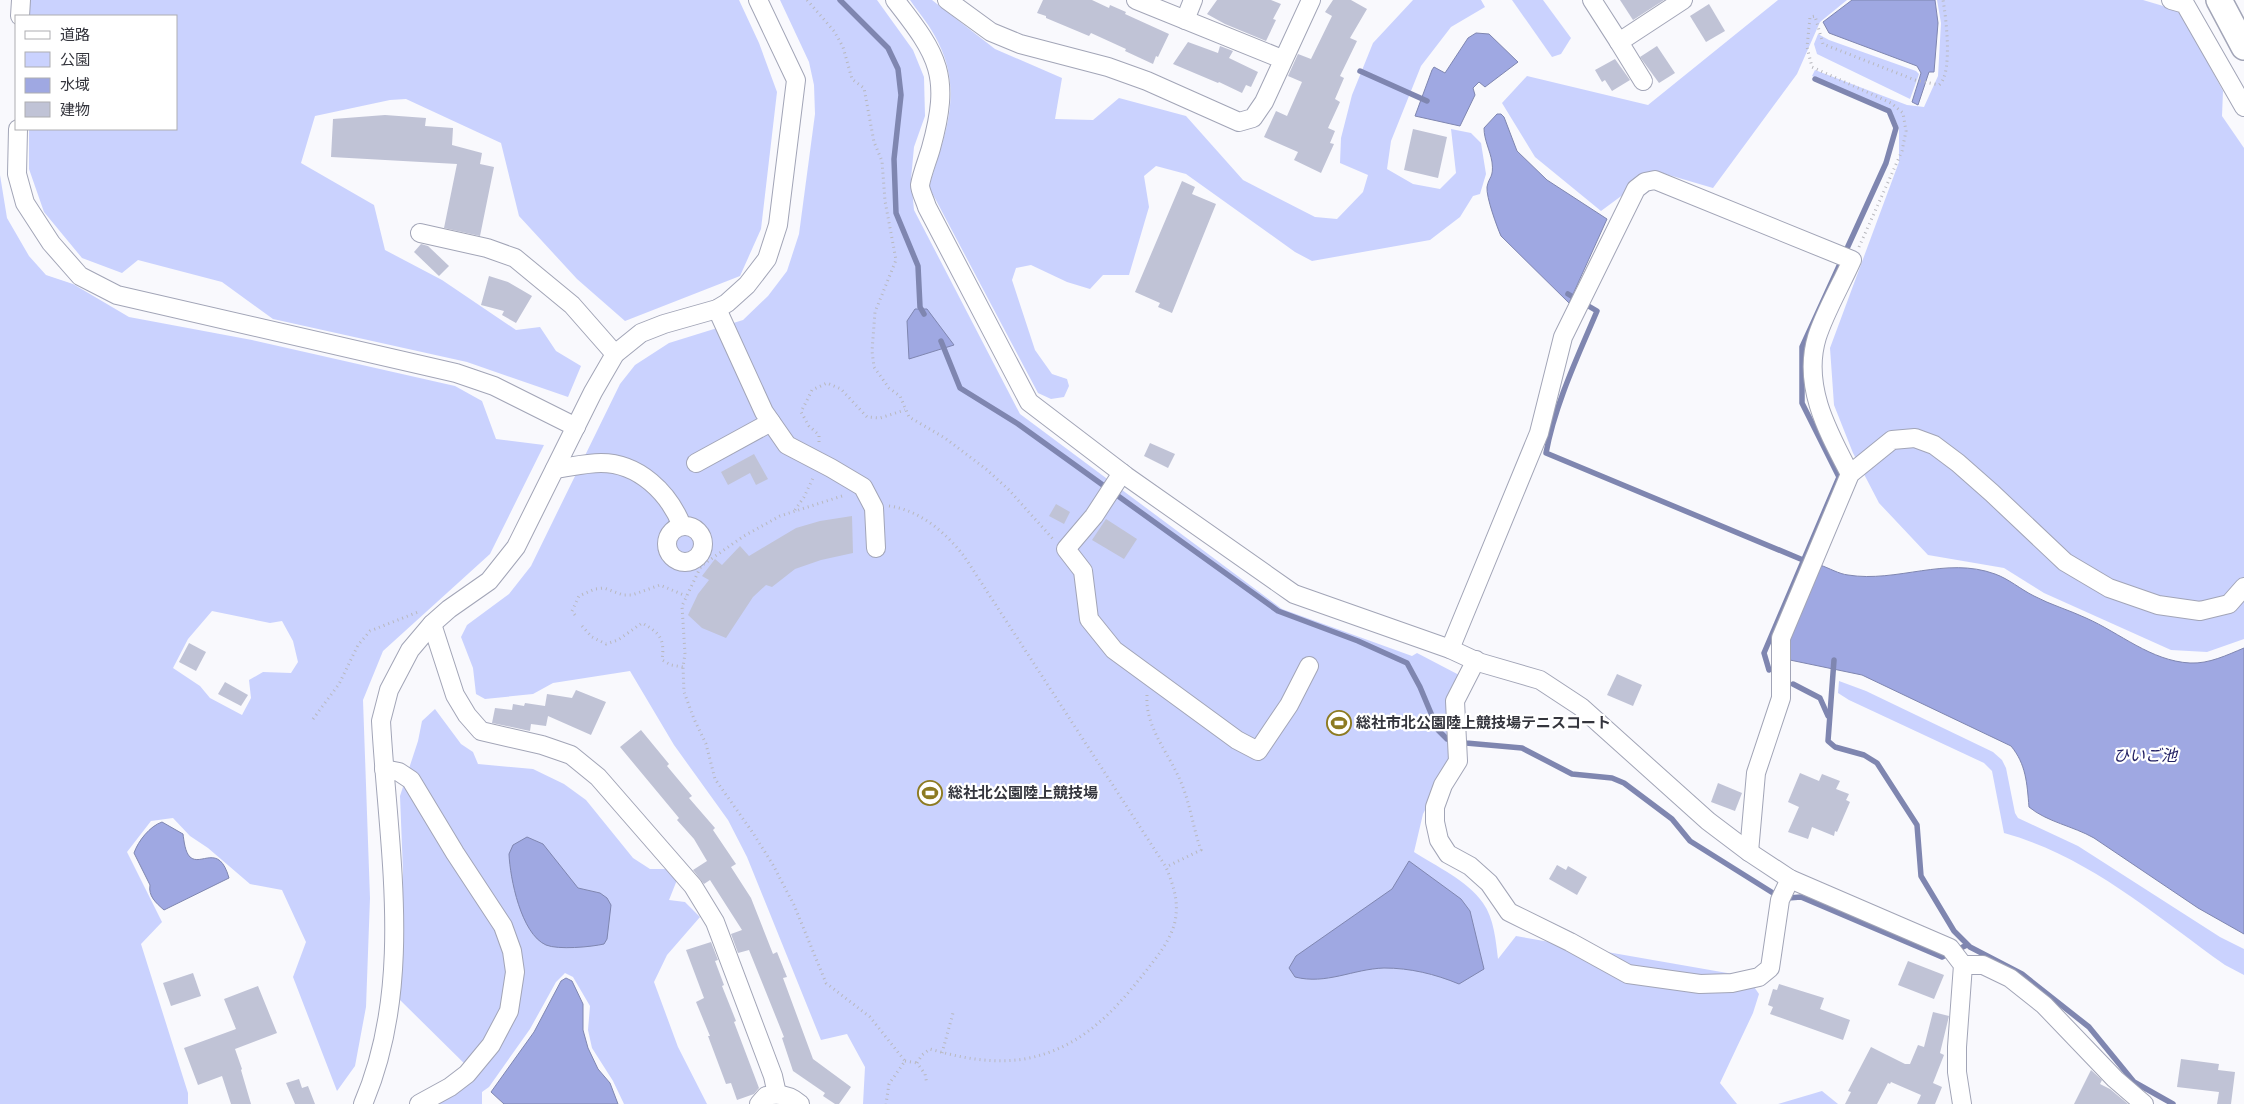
<svg xmlns="http://www.w3.org/2000/svg" width="2244" height="1104" viewBox="0 0 2244 1104" font-family="Karla,'Noto Sans JP',sans-serif">
<style>
.green{fill:#cad2fe;fill-rule:evenodd}
.water{fill:#9fa8e2;stroke:#7f86b0}
.lines{fill:none;stroke-linecap:round;stroke-linejoin:round}
.stream{stroke:#7f86b0;stroke-width:5.5}
.building{fill:#c0c3d6}
.minor-casing{stroke:#a2a5b7;stroke-width:20}
.highway-casing{stroke:#a2a5b7;stroke-width:28}
.path{stroke:#b8b8be;stroke-width:3;stroke-dasharray:1 4;stroke-linecap:butt}
.minor{stroke:#fff;stroke-width:18}
.highway{stroke:#fff;stroke-width:25}
.labels{text-anchor:middle;stroke-width:4.5;stroke-linejoin:round;paint-order:stroke}
.poi-label{font-size:15px;font-weight:bold;fill:#34353d;stroke:#fff;text-anchor:start}
.water-label{font-size:16px;font-style:italic;fill:#222063;stroke:#fff}
</style>
<rect width="100%" height="100%" fill="#f9f9fd"/>
<g class="green">
<polygon points="30,0 739,0 759,43 777,92 761,229 740,276 625,321 577,279 519,216 501,143 406,99 390,100 315,116 301,163 374,205 385,250 442,280 516,330 540,327 556,351 581,366 568,397 467,362 273,319 222,282 138,260 122,273 82,258 44,212 29,169 29,129 176,129 176,16 30,16"/>
<path d="M780,0h97l36,50 11,27 1,39 -11,31 -3,32 3,31 106,204 262,195 130,47 5,-3 44,23 -8,73 -4,14 -26,51 -9,38c23,15 53,28 69,51 11,15 13,39 15,56l18,-23 217,38 17,7 9,13 -6,19 -33,70 17,21h-874l2,-37 -18,-33 -26,6 -74,-183 -19,-37 -54,-75 -44,-74 -77,12 -20,11 -48,5 -9,-5 -3,-26 -12,-31 6,-12 42,-31 22,-28 89,-182 15,-19 34,-22 74,-23 25,-24 19,-25 12,-37 16,-120 -1,-29 -5,-23z"/>
<path d="M910,0h22l63,49 67,29 -7,41 38,1 26,-22 67,18 57,64 72,37 22,2 26,-27 5,-17 -28,-12 1,-25 11,-43 21,-52 40,-43h68l4,7 -34,20 -30,39 -30,75 -4,28 26,15 27,5 16,-16 -5,-44 20,4 10,10 5,31 -6,20 -7,2 -13,21 -30,23 -118,21 -17,-9 -109,-78 -30,-8 -12,10 5,31 -20,68h-26l-13,14 -23,-7 -36,-17 -15,3 -4,12 23,70 17,24 15,5 2,7 -5,11 -13,2 -13,-6 -109,-206c15,-51 35,-93 9,-145 -7,-15 -19,-29 -28,-42z"/>
<polygon points="1512,0 1543,0 1571,38 1561,54 1552,57"/>
<polygon points="1778,0 1847,0 1820,22 1797,74 1713,188 1655,171 1601,211 1535,157 1502,103 1527,76 1648,105"/>
<polygon points="1937,0 2143,0 2180,11 2223,91 2222,116 2244,148 2244,639 2207,652 2171,650 2044,593 2004,568 1928,555 1879,503 1853,453 1834,405 1830,348 1899,162 1899,128 1891,110 1812,76 1815,70 1907,105 1924,107 1938,76 1941,23"/>
<polygon points="1818,34 1829,40 1916,71 1919,74 1910,99 1817,54 1814,44"/>
<path d="M0,175l7,43 22,38 17,19 27,9 56,33 123,23 203,46 27,15 14,38 48,6 -54,109 -107,97 -20,49 7,198 -4,109 -11,59 -18,25 -44,-114 13,-35 -24,-52 -32,-6 -42,-36 -18,-12 -17,-18 -22,3 -24,31 35,70 -21,22 47,149v11h-188zM212,611l58,12 12,-2 11,20 5,21 -7,11 -28,-1 -14,8 2,18 -9,17 -32,-17 -10,-12 -27,-18 15,-29z"/>
<path d="M1839,681l27,10 127,61 9,8 4,8 9,45 3,5 60,28 142,91 24,12v26l-19,-10c-70,-50 -137,-109 -221,-132l-12,-62 -8,-8 -135,-63 -11,-7z"/>
<path d="M435,709l26,35 12,8 5,12 55,5 31,15 22,16 47,58 17,11h18l9,11 -8,20 16,2 15,15 -33,38 -13,27 24,65 29,57h-83l-11,-23 -21,-33 -4,-18 2,-24 -17,-29 -8,-4 -9,9 -26,47 -41,58 -7,5v12h-46l40,-29 -76,-75 3,-128 -3,-76 18,-55 4,-20zM572,882l6,6 22,5 -80,17z"/>
<polygon points="1822,1091 1838,1104 1778,1104"/>
</g>
<g class="water">
<polygon points="1852,0 1935,0 1938,23 1934,72 1929,72 1918,105 1912,102 1921,73 1917,66 1829,33 1823,22"/>
<polygon points="1476,33 1489,34 1518,62 1485,87 1479,82 1473,88 1475,95 1460,126 1415,116 1432,70 1434,67 1445,73 1468,38"/>
<path d="M1497,114h4l3,3 13,34 30,29 60,39 -38,84 -68,-67c-4,-9 -15,-39 -14,-49 2,-11 7,-9 5,-25 -2,-12 -8,-22 -8,-34z"/>
<polygon points="915,309 927,309 954,345 909,359 907,321"/>
<path d="M1820,565c9,3 19,9 28,10 49,8 98,-19 147,-1 14,5 25,15 39,22 17,9 35,14 52,22 34,15 65,43 104,45 19,1 37,-8 54,-15v286l-46,-26 -104,-70c-21,-12 -47,-16 -65,-31 -2,-24 -3,-43 -18,-61l-149,-71 -77,-16 1,-15z"/>
<path d="M162,822l21,12c1,7 2,18 7,23 11,10 29,-15 39,21l-65,32c-8,-7 -16,-14 -14,-25l-16,-32c4,-12 16,-27 28,-31z"/>
<path d="M527,837l16,7 35,44 22,5 7,5 4,7 -4,34 -3,5c-13,3 -46,6 -58,1 -25,-11 -36,-67 -37,-91l4,-9z"/>
<path d="M1409,861l52,38 9,12 14,58 -25,15c-24,-10 -49,-16 -75,-16 -31,1 -58,17 -89,9l-6,-9 7,-12 96,-67z"/>
<polygon points="566,978 572,981 583,1004 583,1030 588,1048 598,1069 610,1083 618,1104 504,1104 491,1092 534,1032 561,981"/>
</g>
<g class="lines">
<g class="stream">
<polyline points="840,0 888,48 898,69 901,95 894,159 896,213 918,266 920,307 924,314"/>
<polyline points="1360,71 1427,101"/>
<path d="M1568,294l29,17c-19,45 -42,93 -51,142l257,107"/>
<polyline points="941,341 960,388 1018,424 1278,611 1358,641 1407,663 1420,687 1438,730 1447,739 1466,743 1522,748 1572,774 1612,778 1624,783 1672,819 1690,841 1773,893 1788,898 1801,897 1942,957 1967,945"/>
<polyline points="1834,660 1828,741 1835,747 1864,755 1877,763 1917,825 1921,876 1954,931 1970,947 2022,974 2089,1027 2134,1082 2173,1104"/>
<polyline points="1769,670 1764,653 1839,477 1802,403 1802,347 1886,163 1896,128 1889,111 1815,79"/>
<polyline points="1793,684 1820,698 1828,716"/>
</g>
</g>
<g class="building">
<polygon points="1043,0 1092,0 1109,8 1110,5 1126,12 1125,14 1169,34 1158,57 1156,56 1153,64 1125,51 1126,49 1091,33 1089,36 1046,18 1046,16 1037,13"/>
<polygon points="1217,0 1271,0 1281,4 1273,19 1276,20 1266,41 1225,24 1207,14"/>
<polygon points="1333,0 1351,0 1367,9 1350,38 1357,41 1340,76 1344,78 1335,99 1340,102 1328,128 1335,131 1330,143 1334,144 1321,173 1294,160 1298,152 1264,137 1276,111 1287,116 1302,82 1288,76 1298,54 1311,59 1332,16 1325,12"/>
<polygon points="1620,0 1664,0 1633,20"/>
<polygon points="1709,4 1725,31 1706,42 1690,16"/>
<polygon points="1188,42 1218,53 1220,46 1233,51 1229,58 1258,72 1251,87 1246,85 1242,93 1219,82 1218,83 1173,64"/>
<polygon points="1657,46 1675,73 1659,83 1640,57"/>
<polygon points="1615,59 1630,80 1612,91 1605,80 1602,82 1595,70"/>
<polygon points="385,115 426,118 425,126 453,128 452,145 482,153 480,164 494,167 480,236 444,228 457,164 331,157 333,119"/>
<polygon points="1413,129 1447,137 1438,178 1404,170"/>
<polygon points="1182,181 1195,187 1192,194 1216,204 1172,313 1158,307 1160,303 1135,292"/>
<polygon points="421,244 428,246 449,266 439,276 414,252"/>
<polygon points="489,276 508,282 532,296 516,323 502,315 504,311 481,305"/>
<polygon points="1150,443 1175,454 1168,468 1144,456"/>
<polygon points="754,454 768,479 756,485 750,473 728,485 721,472"/>
<polygon points="1056,504 1070,512 1064,524 1049,516"/>
<polygon points="852,516 853,553 821,560 795,569 772,587 766,585 753,597 726,638 702,628 688,615 698,594 709,580 702,576 715,559 722,565 740,546 749,556 796,528 820,521"/>
<polygon points="1106,519 1137,539 1124,559 1092,540"/>
<polygon points="189,643 206,652 196,671 179,662"/>
<polygon points="1617,674 1642,685 1633,706 1607,695"/>
<polygon points="225,682 248,695 241,706 218,694"/>
<polygon points="576,690 606,702 591,735 548,716 546,726 531,724 530,731 492,723 495,708 512,710 513,704 524,706 525,703 545,706 547,694 572,698"/>
<polygon points="641,730 669,764 667,766 692,796 689,798 715,828 713,830 736,864 731,867 751,898 773,954 777,952 787,977 783,978 813,1059 851,1087 839,1104 835,1104 823,1096 825,1093 793,1071 782,1038 784,1037 749,950 738,953 731,934 742,930 710,880 704,884 693,870 707,861 694,839 677,820 679,818 620,747"/>
<polygon points="1800,773 1819,781 1822,774 1840,781 1836,789 1849,794 1846,800 1850,802 1837,832 1835,831 1834,836 1812,827 1808,839 1788,832 1799,807 1788,802"/>
<polygon points="1718,783 1742,793 1735,811 1711,802"/>
<polygon points="1557,865 1566,870 1568,866 1587,877 1577,895 1549,879"/>
<polygon points="711,942 718,960 715,961 724,985 722,986 736,1021 734,1022 759,1088 754,1094 737,1100 731,1083 726,1084 708,1036 710,1036 696,1002 704,998 686,950"/>
<polygon points="1908,961 1944,975 1934,999 1898,985"/>
<polygon points="193,973 201,996 171,1006 163,983"/>
<polygon points="1779,984 1824,998 1820,1009 1850,1020 1843,1040 1770,1014 1773,1007 1768,1005 1773,989 1777,990"/>
<polygon points="258,986 277,1033 235,1049 242,1069 241,1070 251,1104 231,1104 222,1076 198,1085 184,1048 236,1029 224,999"/>
<polygon points="1933,1012 1949,1016 1940,1053 1944,1055 1933,1083 1942,1087 1935,1104 1917,1104 1921,1095 1891,1082 1890,1084 1888,1083 1877,1104 1845,1104 1851,1092 1848,1091 1871,1047 1905,1064 1910,1064 1918,1045 1924,1047"/>
<polygon points="2181,1059 2219,1064 2218,1070 2235,1072 2231,1104 2217,1104 2219,1092 2177,1087"/>
<polygon points="2091,1070 2102,1080 2100,1084 2110,1089 2128,1104 2074,1104"/>
<polygon points="299,1079 302,1088 308,1086 315,1104 295,1104 286,1083"/>
</g>
<g class="lines">
<defs>
<g id="minor">
<path d="M895,0c44,56 56,76 36,148 -3,11 -9,25 -11,37 0,6 5,15 7,22l102,195 97,74 168,118 156,55 28,13 62,18 41,27 127,114 41,31 41,27 160,69 13,17 -6,82v25l5,32"/>
<polyline points="947,0 991,32 1020,44 1108,67 1147,81 1239,122 1253,118 1264,102 1311,0"/>
<polyline points="1136,0 1282,59"/>
<polyline points="1592,0 1619,42 1683,0"/>
<polyline points="2171,0 2185,4 2244,107"/>
<polyline points="20,16 21,0"/>
<polyline points="1185,20 1193,0"/>
<polyline points="1619,42 1643,81"/>
<polyline points="18,129 17,174 25,203 51,243 80,276 117,295 456,373 494,386 576,427"/>
<polyline points="420,233 487,248 515,258 572,305 615,354"/>
<polyline points="717,309 764,412 787,445 831,468 863,487 874,508 876,548"/>
<polyline points="696,463 771,422"/>
<path d="M555,469c15,-2 31,-6 46,-6 38,0 68,30 81,63"/>
<polyline points="1122,473 1094,516 1066,549 1083,571 1089,619 1114,650 1237,740 1258,751 1289,705 1309,666"/>
<circle cx="685" cy="544" r="18"/>
<polyline points="432,624 455,695 467,715 481,731 542,745 571,755 598,777 693,886 715,922 773,1076 777,1094"/>
<path d="M1450,649l89,-216 24,-96 73,-148 9,-7 10,-2 197,80c-11,25 -27,52 -35,77 -15,49 11,95 33,137"/>
<polyline points="1476,660 1455,701 1458,761 1443,785 1435,807 1435,822 1439,840 1448,854 1470,866 1489,883 1509,912 1570,942 1628,974 1700,984 1732,983 1759,977 1770,968 1780,900 1790,879"/>
<polyline points="384,769 399,772 411,780 455,853 503,926 512,951 515,972 509,1011 491,1045 467,1074 450,1087 419,1104"/>
<polyline points="1749,852 1756,773 1781,698 1781,638 1850,474 1892,440 1915,438 1934,445 1958,463 1992,493 2065,562 2109,588 2158,605 2200,611 2229,604 2244,587"/>
<polyline points="1963,965 1983,965 2010,978 2044,1005 2115,1079 2144,1104"/>
<path d="M363,1104c52,-121 25,-256 18,-383l8,-31 21,-40 22,-26 17,-15 40,-28 27,-34 77,-155 22,-38 26,-21 23,-9 53,-15 10,-6 20,-18 20,-26 11,-34 18,-145 -38,-80"/>
<path d="M759,1104l7,-8c13,-3 24,-1 34,8"/>
</g>
<polyline id="highway" points="2219,0 2244,47"/>
</defs>
<use href="#minor" class="minor-casing"/>
<use href="#highway" class="highway-casing"/>
<g class="path">
<polyline points="807,0 834,31 843,47 852,79 864,88 874,142 882,161 885,201 896,260 875,312 872,351 874,367 889,388 900,396 909,417 945,438 986,469 1009,490 1053,539"/>
<path d="M1859,247l43,-96 4,-20 -3,-18 -12,-10 -79,-36 -5,-20 3,-30 5,-1 8,28 92,36 24,5c14,-11 7,-68 4,-85"/>
<polyline points="819,442 819,435 809,426 801,412 812,390 827,383 841,389 867,417 880,418 905,410"/>
<polyline points="842,496 780,516 744,536 701,566 682,606 685,654 683,667 684,692 694,719 706,744 715,779 753,833 773,865 794,905 826,983 870,1017 905,1061 889,1084 886,1104"/>
<path d="M889,506c31,4 57,27 75,50l202,311c6,15 12,31 10,47 -1,20 -16,39 -27,53 -34,44 -68,82 -125,92 -32,5 -63,-1 -94,-10l-8,6 -5,8 8,11 2,10"/>
<polyline points="795,510 804,497 814,476"/>
<polyline points="575,615 572,611 579,596 595,589 604,588 623,595 632,595 660,585 686,596"/>
<path d="M582,626l10,11 14,7 12,-4 24,-17c18,10 23,16 20,37l9,5 12,2"/>
<path d="M1147,695c-2,32 21,57 33,85 10,22 13,48 21,70l-35,17"/>
<polyline points="313,719 339,684 358,645 370,631 418,612"/>
<polyline points="942,1053 953,1013"/>
<polyline points="905,1061 917,1063"/>
</g>
<use href="#minor" class="minor"/>
<use href="#highway" class="highway"/>
</g>
<defs>
<symbol id="stadium-ring" viewBox="-11 -11 22 22"><circle r="9.5" fill="#fff" stroke="#8d7b21" stroke-width="1.5"/><path d="M0-5a6.5 5 0 1 0 0 10a6.5 5 0 1 0 0-10ZM-3.5-1.8h7v3.6h-7Z" fill="#8d7b21"/></symbol>
</defs>
<g fill-rule="evenodd">
<use href="#stadium-ring" x="1325" y="709" width="28" height="28"/>
<use href="#stadium-ring" x="916" y="779" width="28" height="28"/>
</g>
<g class="labels">
<g class="poi-label">
<text x="1356" y="728">総社市北公園陸上競技場テニスコート</text>
<text x="948" y="798">総社北公園陸上競技場</text>
</g>
<g class="water-label">
<text x="2145" y="761">ひいご池</text>
</g>
</g>
<rect x="15" y="15" width="162" height="115" fill="#ffffff" stroke="#aeaeb1"/>
<rect x="25" y="31" width="25" height="8" fill="#ffffff" stroke="#aeaeb1"/>
<text x="60" y="40" font-size="15" fill="#34353d">道路</text>
<rect x="25" y="52" width="25" height="15" fill="#cad2fe" stroke="#aeaeb1"/>
<text x="60" y="65" font-size="15" fill="#34353d">公園</text>
<rect x="25" y="78" width="25" height="15" fill="#9fa8e2" stroke="#aeaeb1"/>
<text x="60" y="90" font-size="15" fill="#34353d">水域</text>
<rect x="25" y="102" width="25" height="15" fill="#c0c3d6" stroke="#aeaeb1"/>
<text x="60" y="115" font-size="15" fill="#34353d">建物</text>
</svg>
